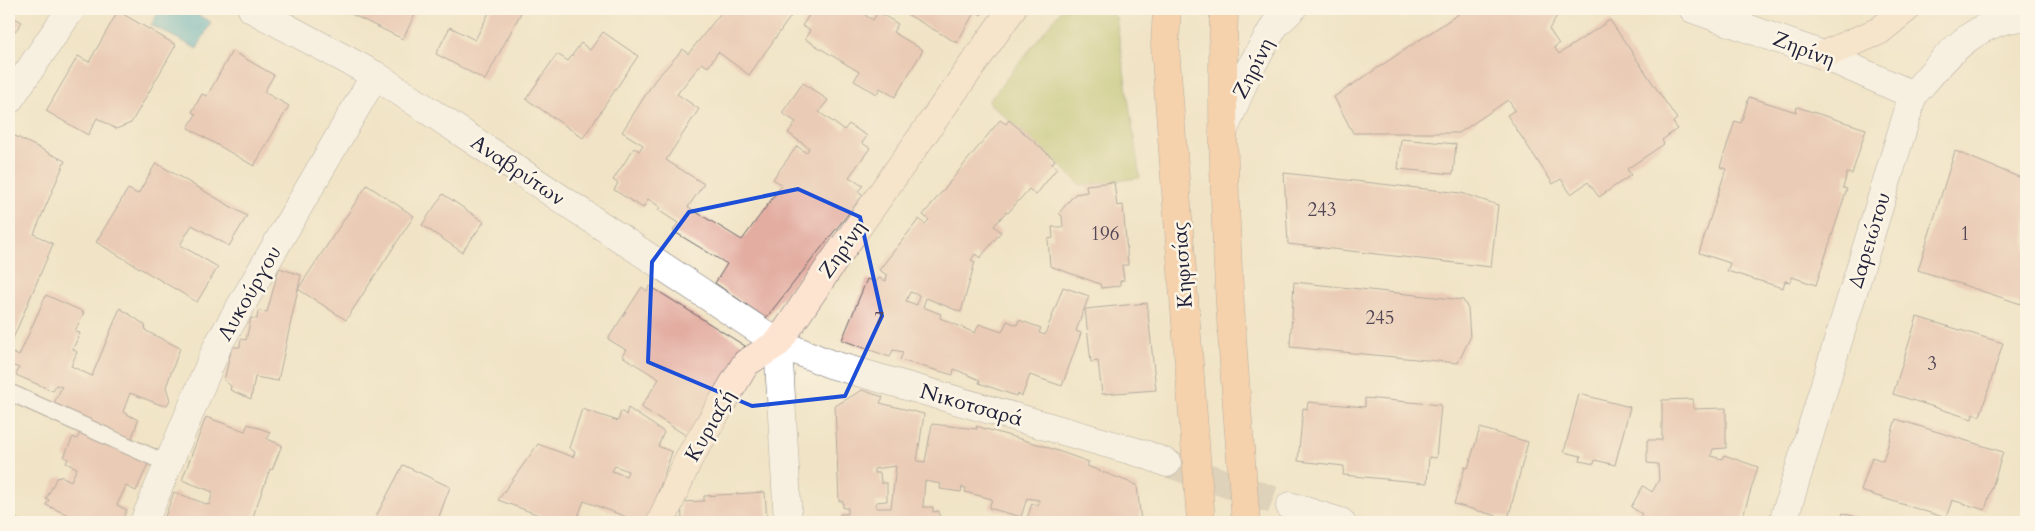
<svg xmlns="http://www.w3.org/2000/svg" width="2035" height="531" viewBox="0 0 2035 531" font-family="Cardo,serif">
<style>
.green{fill:#afbc5f;stroke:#686f4d}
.water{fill:#40aac0;stroke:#31667e}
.building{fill:#e3ada2;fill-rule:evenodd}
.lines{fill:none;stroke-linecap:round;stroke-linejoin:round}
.street-tunnel{stroke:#c8bdaa;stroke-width:28;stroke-dasharray:28 14;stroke-linecap:butt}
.lane-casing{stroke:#6a666c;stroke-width:18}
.street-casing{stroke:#6a666c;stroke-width:29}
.secondary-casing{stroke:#6a666c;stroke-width:29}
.primary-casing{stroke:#6a666c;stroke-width:29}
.lane{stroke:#fff;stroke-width:16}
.street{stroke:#fff;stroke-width:28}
.secondary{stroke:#fde4d1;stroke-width:28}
.primary{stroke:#fbbb8d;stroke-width:28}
.marked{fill:none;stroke:#1d4ed8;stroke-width:4;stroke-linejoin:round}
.labels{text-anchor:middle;stroke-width:5;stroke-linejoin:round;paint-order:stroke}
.number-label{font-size:19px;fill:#524555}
.street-label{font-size:21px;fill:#22223b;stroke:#fcf5e5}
</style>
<rect width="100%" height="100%" fill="#fcf5e5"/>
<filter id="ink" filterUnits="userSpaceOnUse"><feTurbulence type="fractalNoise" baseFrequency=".02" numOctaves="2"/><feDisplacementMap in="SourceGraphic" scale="10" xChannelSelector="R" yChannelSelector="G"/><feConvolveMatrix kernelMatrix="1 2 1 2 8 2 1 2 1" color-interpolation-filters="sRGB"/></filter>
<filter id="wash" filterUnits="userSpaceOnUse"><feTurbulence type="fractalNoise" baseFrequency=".0096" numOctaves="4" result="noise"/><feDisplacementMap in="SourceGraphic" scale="20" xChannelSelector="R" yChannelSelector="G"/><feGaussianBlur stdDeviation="1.12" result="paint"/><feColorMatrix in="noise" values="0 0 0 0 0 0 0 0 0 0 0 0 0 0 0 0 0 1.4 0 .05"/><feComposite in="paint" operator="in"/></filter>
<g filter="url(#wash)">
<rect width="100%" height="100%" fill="#f1e4c6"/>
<polygon class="green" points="1062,9 1105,9 1116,17 1140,178 1080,185 1055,160 988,102"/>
<polygon class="water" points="160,9 186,9 211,22 197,49 151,25"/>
<g id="blocks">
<g class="building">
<polygon points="354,9 413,9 417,10 403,39 351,14"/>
<polygon points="491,9 523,9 485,80 436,54 450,27 475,40"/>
<polygon points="724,9 796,9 749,75 718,52 708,67 702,63 677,94 699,109 666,160 704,184 688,207 742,240 782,185 773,179 797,146 806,153 809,148 788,133 796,122 782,113 803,83 828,100 819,112 844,130 849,124 867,136 862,143 870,148 849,177 863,186 858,191 863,195 766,318 715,283 727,264 673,231 678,223 658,210 660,207 648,199 643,208 614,190 618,183 613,180 634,148 639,151 643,145 622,132 655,80 683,49 688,54"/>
<polygon points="813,9 869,9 865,15 873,20 878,12 898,24 893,32 923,50 895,97 880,88 877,94 854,81 859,72 805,39 810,30 802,26"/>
<polygon points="898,9 984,9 981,15 975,11 957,43"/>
<polygon points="1466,9 1561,9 1549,29 1559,44 1554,47 1559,54 1610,20 1677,119 1673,122 1677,129 1662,140 1664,144 1627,169 1631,175 1599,197 1588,182 1571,194 1561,179 1553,184 1507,115 1515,110 1508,100 1459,133 1353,133 1334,97"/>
<polygon points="118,11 176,45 131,123 116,129 97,118 88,135 46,111 78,56 89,62"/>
<polygon points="9,15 22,22 9,40"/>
<polygon points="603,32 638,56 583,138 526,99 557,54 568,61 581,43 590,50"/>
<polygon points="232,51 274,75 264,92 289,106 254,166 188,128 196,114 192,112 202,94 207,96"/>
<polygon points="1749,97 1796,112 1797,107 1866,129 1852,174 1847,173 1843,188 1847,189 1816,285 1792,277 1790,282 1785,281 1783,288 1727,271 1730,263 1699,253 1726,169 1720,167 1735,121 1741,123"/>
<path d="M1000,120l6,4 3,-4 46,40 -3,4 5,4 -21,27 -7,-6 -21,24 -2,-1 -12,14 7,6 -21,26 -5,-4 -4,6 4,2 -14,50 -35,-14 -3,9 18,7 -1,4 35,15 4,-9 23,8 5,-11 10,4 2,-5 22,8 -2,5 6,2 18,-48 26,9 -13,35 5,2 -19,53 -32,-11 -8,21 -5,-2 -1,2 -37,-13 1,-3 -26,-11 -1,6 -53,-15 3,-8 -10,-2 -3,7 -48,-17 25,-61 9,3 3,-4 7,3 1,-6 -8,-5 40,-51 6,5 4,-4 -6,-5zM910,292l9,3 -2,10 -11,-4z"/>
<polygon points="9,133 65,161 34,234 53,244 12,341 9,339"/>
<polygon points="1401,139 1456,144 1453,174 1398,169"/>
<polygon points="1955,151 2026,180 2026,286 2021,304 1918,270"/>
<polygon points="156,163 247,216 229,246 192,225 180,245 218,267 197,302 96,242 128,189 138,194"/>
<polygon points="1284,173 1461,193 1498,205 1491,267 1288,244"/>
<polygon points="1114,182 1117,206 1123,205 1128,265 1122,265 1124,280 1120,281 1120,286 1101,288 1100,284 1050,266 1048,239 1053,238 1052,227 1063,227 1062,216 1059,213 1075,194 1087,192 1086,185"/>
<polygon points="367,185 414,216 346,320 298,289"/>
<polygon points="443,194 484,222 462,252 422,225"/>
<polygon points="279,268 301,275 278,381 255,377 251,399 230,390 231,386 224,380 232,347 240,347 241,339 246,340 251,318 257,319 258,311 267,312"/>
<polygon points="1294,282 1463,300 1468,309 1470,338 1458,363 1290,347"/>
<polygon points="650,286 745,346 687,436 641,407 659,379 622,356 626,350 608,339 642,287 647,291"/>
<polygon points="46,295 84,312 75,331 80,333 73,349 77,352 71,366 92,376 120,308 145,325 146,331 180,348 166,387 170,400 167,405 161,405 130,393 123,412 138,420 131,441 53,405 62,387 56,385 53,391 16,375 19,368 14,366 9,382 9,351 19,356"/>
<polygon points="1147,303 1156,390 1102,394 1098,361 1091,362 1085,309"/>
<polygon points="1917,317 2003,343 1980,416 1973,414 1972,419 1893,394"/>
<path d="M862,390l21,7 -3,6 44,11 -7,47 8,1 7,-38 45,5 -1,-3 68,20 45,16 -2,4 50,19 4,37h-115l6,-19 6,3 1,-6 -12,-2 -6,19 -32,-9 3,-9 -27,-7 1,-4 -4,-1 -1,5 -21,-3 1,-5 -16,-3 -2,26h10v5l6,-1 1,11h-100v-8h8v-6h-5v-7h-4l-4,-95zM896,466l-5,42h-15v-6l11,-1v-18h-6l-1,-10h-6v-4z"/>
<polygon points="1579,394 1630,407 1615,465 1595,460 1594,464 1580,461 1581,456 1564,452"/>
<polygon points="1365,398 1441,405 1436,458 1429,457 1427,483 1343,475 1344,466 1298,461 1303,408 1307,409 1308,402 1365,407"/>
<polygon points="1693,399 1694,409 1726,408 1726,448 1713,449 1711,456 1722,459 1724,455 1758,467 1741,522 1637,522 1642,514 1631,507 1643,486 1652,492 1659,480 1658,464 1647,463 1647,440 1662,440 1662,400"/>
<path d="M628,408l36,24 -6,14 14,6 -24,70h-8l-56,-21 -8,21h-18l-60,-22 40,-56 35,13 2,-5 -6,-4 13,-39 36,12 3,-10 5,4zM615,466l13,5 -2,5 -14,-5z"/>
<polygon points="206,417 245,431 248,424 270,432 267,439 282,445 272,470 270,469 251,522 163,522 174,492 209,505 213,492 182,480"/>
<polygon points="1896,419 2003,452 1985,510 1952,500 1946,518 1861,491 1872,457 1883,461"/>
<polygon points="1480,428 1528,442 1508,519 1454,504 1465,467 1468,468"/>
<polygon points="80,433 148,464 136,491 126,486 117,505 127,510 121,522 84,522 46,505 49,500 46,499 57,477 60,478 61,476 71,481 77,468 66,463 68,459 64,457 73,437 77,439"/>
<polygon points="403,465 450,487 437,522 373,522"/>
<polygon points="765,492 767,522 673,522 674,519 682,519 681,502 704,501 704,496"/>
<polygon points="1843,513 1872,522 1840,522"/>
<polygon points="9,515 23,522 9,522"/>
<polygon points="468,518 479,522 466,522"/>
</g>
</g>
</g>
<g filter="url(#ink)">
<use href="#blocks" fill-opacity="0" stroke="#6a666c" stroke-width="1"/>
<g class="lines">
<polyline class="street-tunnel" points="1167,463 1290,506"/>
<defs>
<polyline id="lane" points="9,392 168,464"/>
<g id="street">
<polyline points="252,9 375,75 778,343 830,364 1147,455 1167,463"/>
<polyline points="1693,9 1823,55 1913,95"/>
<polyline points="9,100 71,9"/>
<polyline points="1223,132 1248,72 1275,25 1292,9"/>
<polyline points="778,343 788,522"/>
<polyline points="1290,506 1341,522"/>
<polyline points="144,522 218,345 375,75"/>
<path d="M1783,522l130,-427c32,-37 61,-76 113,-78"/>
</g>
<g id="secondary">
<polyline points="1823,55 1879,31 1906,9"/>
<polyline points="661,522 688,460 746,363 778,343 828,269 1012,9"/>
</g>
<g id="primary">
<polyline points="1167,9 1165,46 1201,522"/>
<path d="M1224,9c-5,171 8,343 22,513"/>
</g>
</defs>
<use href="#lane" class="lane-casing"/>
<use href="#street" class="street-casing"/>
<use href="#secondary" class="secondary-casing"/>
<use href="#primary" class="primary-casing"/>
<use href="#lane" class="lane"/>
<use href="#street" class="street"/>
<use href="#secondary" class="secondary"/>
<use href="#primary" class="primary"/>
</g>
</g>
<path d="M0 0H2035V531H0ZM798,189l62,28 22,99 -37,80 -93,10 -104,-44 4,-100 37,-50z" fill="#f1e4c6" fill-opacity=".55" fill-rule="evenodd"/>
<path class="marked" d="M798,189l62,28 22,99 -37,80 -93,10 -104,-44 4,-100 37,-50z"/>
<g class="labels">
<g class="number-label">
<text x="1322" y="216">243</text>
<text x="1105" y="240">196</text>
<text x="1965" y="240">1</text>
<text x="1380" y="324">245</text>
<text x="879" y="325">7</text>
<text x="1932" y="370">3</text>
</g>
<g class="street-label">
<text transform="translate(1804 49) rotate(21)" y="7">Ζηρίνη</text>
<text transform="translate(1253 68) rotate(-63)" y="7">Ζηρίνη</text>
<text transform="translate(518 170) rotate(34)" y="7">Αναβρύτων</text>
<text transform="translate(1869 240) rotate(-73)" y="7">Δαρειώτου</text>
<text transform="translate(842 249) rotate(-55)" y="7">Ζηρίνη</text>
<text transform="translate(1182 265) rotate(-94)" y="7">Κηφισίας</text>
<text transform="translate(249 293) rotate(-60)" y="7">Λυκούργου</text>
<text transform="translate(972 405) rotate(16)" y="7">Νικοτσαρά</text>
<text transform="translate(710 425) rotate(-60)" y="7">Κυριαζή</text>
</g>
</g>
<rect width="2035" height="531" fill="none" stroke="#fcf5e5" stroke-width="30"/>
</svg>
